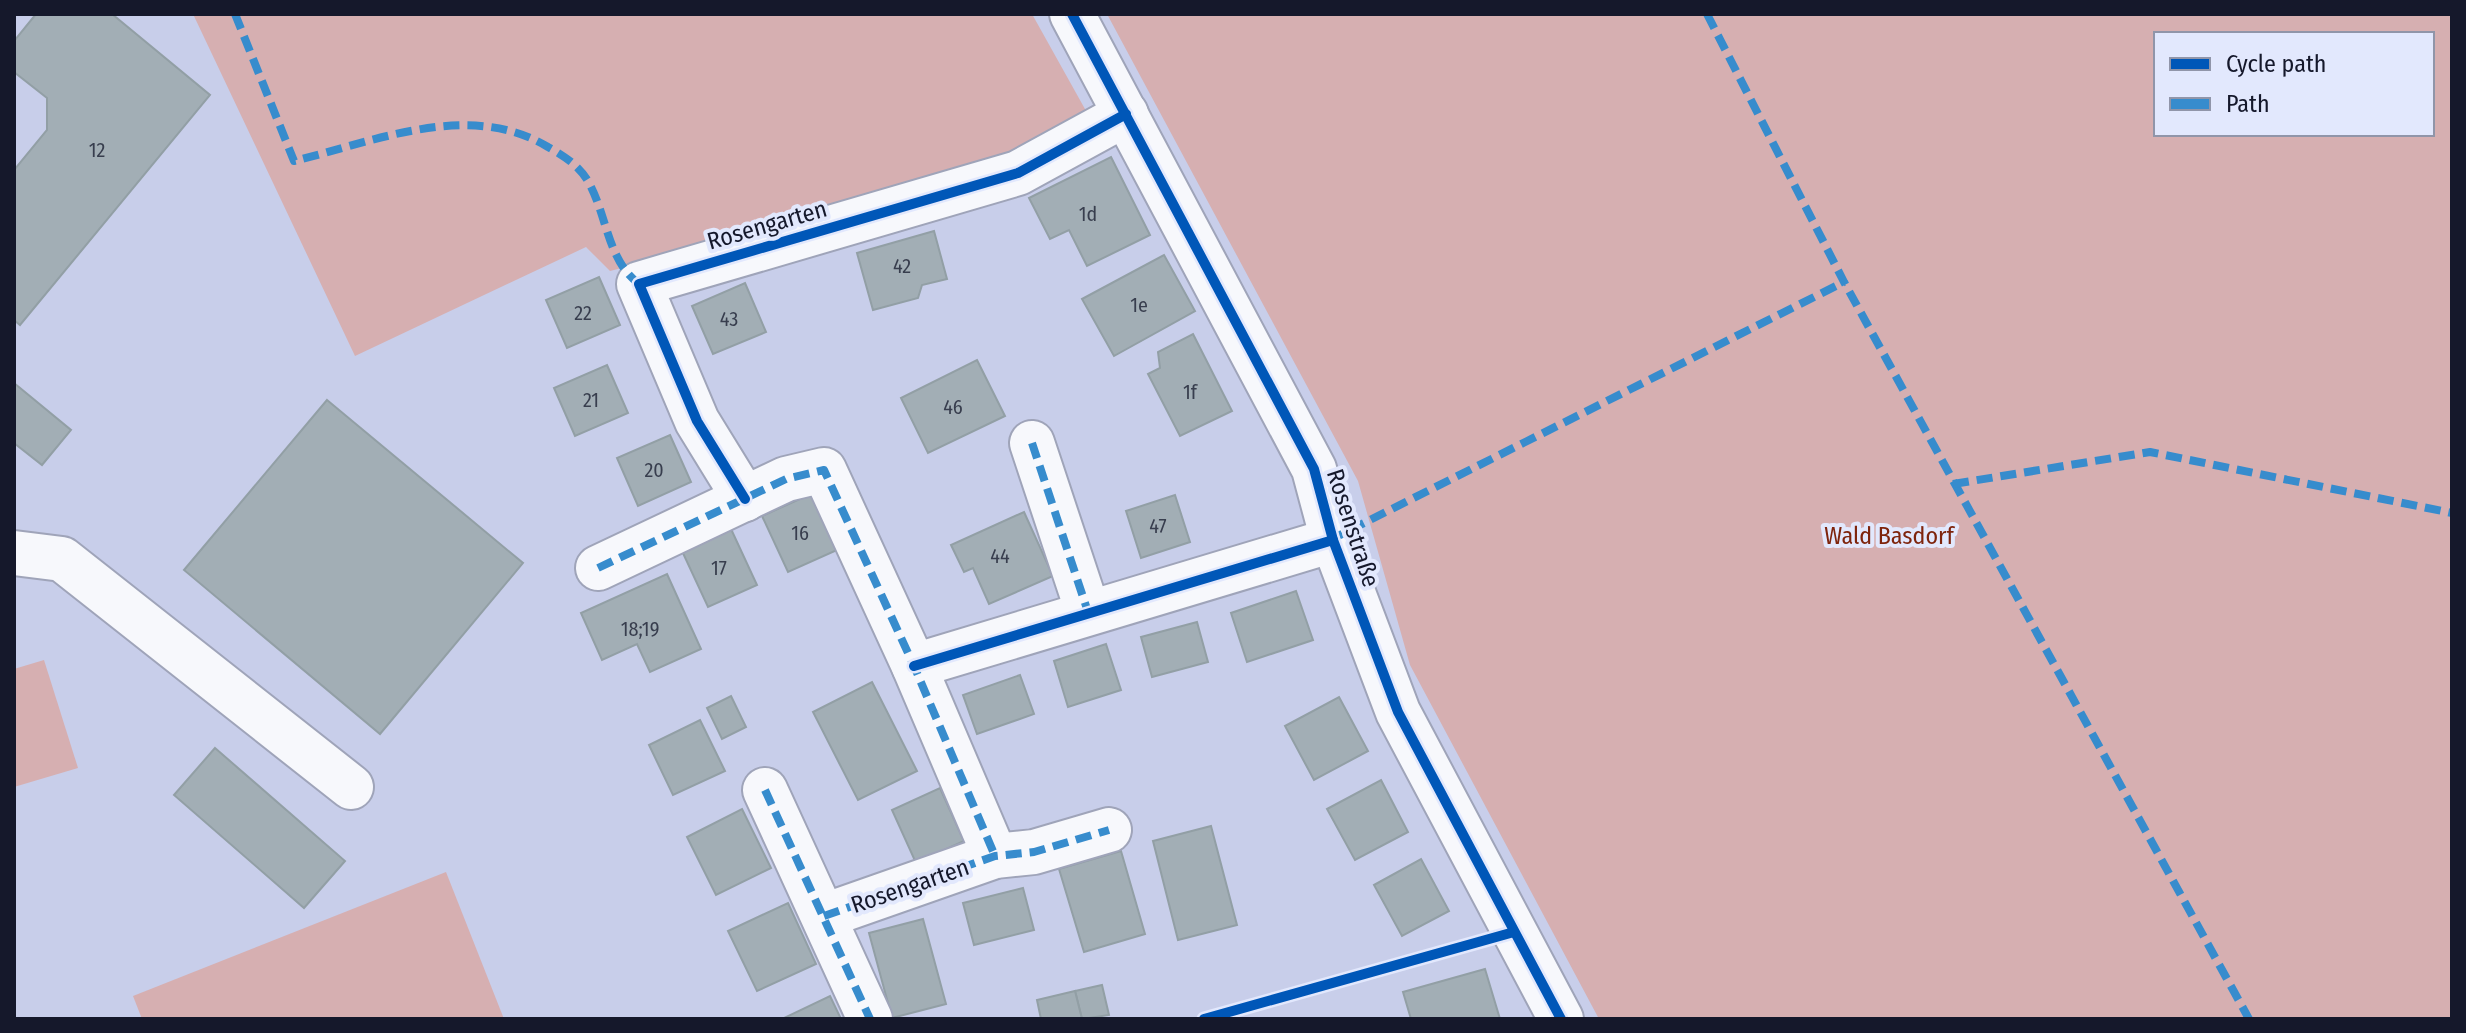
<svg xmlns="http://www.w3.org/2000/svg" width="2466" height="1033" viewBox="0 0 2466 1033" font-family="'Fira Sans Condensed',sans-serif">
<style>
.green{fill:#d6afb1;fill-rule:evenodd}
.building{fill:#a2aeb5;stroke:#929fa5;stroke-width:2}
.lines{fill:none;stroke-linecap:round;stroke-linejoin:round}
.minor-casing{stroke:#9fa4b9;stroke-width:48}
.minor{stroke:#f7f8fc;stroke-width:44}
.quiet{stroke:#378ccd;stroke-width:8;stroke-dasharray:16 8;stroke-linecap:butt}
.cycleway-casing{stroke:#e2e8fd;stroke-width:15}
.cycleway{stroke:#0057b8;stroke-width:10}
.labels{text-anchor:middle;stroke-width:8;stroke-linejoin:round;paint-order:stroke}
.number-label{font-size:20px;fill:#383e4e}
.street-label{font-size:24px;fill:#15182b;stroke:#e2e8fd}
.park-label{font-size:24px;fill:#7e240d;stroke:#e2e8fd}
</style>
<rect width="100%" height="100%" fill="#c8ceea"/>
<g class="green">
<polygon points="193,14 1032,14 1090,118 958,183 610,271 586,247 355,356"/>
<path d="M1107,14h1345v1005h-853l-189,-354 -52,-184zM2156,34h276v100h-276z"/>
<polygon points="44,660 78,768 14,787 14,669"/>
<polygon points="446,872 504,1019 142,1019 133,996"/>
</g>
<g class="building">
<polygon points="36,14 112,14 210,95 20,325 14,320 14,170 47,130 47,98 14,72 14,41"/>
<polygon points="1111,157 1150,235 1087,266 1069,230 1050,239 1029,198"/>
<polygon points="934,231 947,279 922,285 918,298 873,310 857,253"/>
<polygon points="1164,255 1195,311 1114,356 1082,299"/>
<polygon points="599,277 620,325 567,348 546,300"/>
<polygon points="745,283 766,332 713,354 692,306"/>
<polygon points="1193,334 1232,411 1180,436 1148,374 1160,368 1158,352"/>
<polygon points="977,360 1005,416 928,453 901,398"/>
<polygon points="607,365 628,413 575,436 554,388"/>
<polygon points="14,383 71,430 42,465 14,443"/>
<polygon points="327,400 523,563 380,734 184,570"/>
<polygon points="670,435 691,482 638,506 617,458"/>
<polygon points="811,494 837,550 788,572 762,516"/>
<polygon points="1175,495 1190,542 1141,558 1126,511"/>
<polygon points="1024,512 1053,576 989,604 973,568 964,572 951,545"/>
<polygon points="731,529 757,585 708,607 682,551"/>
<polygon points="667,574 701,649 650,672 637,644 602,660 581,613"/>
<polygon points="1296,591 1313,640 1247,662 1231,613"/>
<polygon points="1197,622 1208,662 1152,677 1141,637"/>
<polygon points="1106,644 1121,690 1068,707 1054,661"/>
<polygon points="1020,675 1034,714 977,734 963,695"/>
<polygon points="872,682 917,771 858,800 813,712"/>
<polygon points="731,696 746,727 722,739 707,708"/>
<polygon points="1339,697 1368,751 1314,780 1285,726"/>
<polygon points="700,720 725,771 673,795 649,745"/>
<polygon points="215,748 345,861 304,908 174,795"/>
<polygon points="1381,780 1408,832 1355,860 1327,809"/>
<polygon points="940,788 964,841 916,863 892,810"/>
<polygon points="742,809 771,868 716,895 687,837"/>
<polygon points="1211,826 1237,925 1178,940 1153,841"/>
<polygon points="1121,851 1145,934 1084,952 1059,869"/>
<polygon points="1421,859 1449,911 1402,936 1374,885"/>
<polygon points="1023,888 1034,930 974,945 963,903"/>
<polygon points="788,903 816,964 757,991 728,931"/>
<polygon points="923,919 946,1004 892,1018 869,933"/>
<polygon points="1485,969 1500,1019 1411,1019 1403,992"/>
<polygon points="1102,985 1109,1015 1082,1019 1075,991"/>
<polygon points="1075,991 1082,1019 1041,1019 1037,1000"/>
<polygon points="830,996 841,1019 782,1019"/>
</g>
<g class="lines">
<defs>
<g id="minor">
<polyline points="1072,14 1314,469 1333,540 1398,712 1561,1019"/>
<polyline points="1032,443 1088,612"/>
<polyline points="745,499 697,421 639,284 1018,173 1126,114"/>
<polyline points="14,553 62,559 351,787"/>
<polyline points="598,568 786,479 824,470 914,666 995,856"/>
<polyline points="914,666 1333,540"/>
<polyline points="765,790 870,1019"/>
<polyline points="824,916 995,856 1034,852 1109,830"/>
</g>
</defs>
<use href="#minor" class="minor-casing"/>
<use href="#minor" class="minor"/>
<g class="quiet">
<path d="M235,14l59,147c82,-20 176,-61 254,-14 16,9 32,19 41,36 18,33 19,78 50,101"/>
<polyline points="1707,14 1844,282 2249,1019"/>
<polyline points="1032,443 1088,612"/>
<polyline points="1953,484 2150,452 2452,513"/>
<polyline points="1328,541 1844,282"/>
<polyline points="598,568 786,479 824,470 914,666 995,856"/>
<polyline points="765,790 870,1019"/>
<polyline points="824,916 995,856 1034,852 1109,830"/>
</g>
<defs>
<g id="cycleway">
<polyline points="1072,14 1314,469 1333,540 1398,712 1561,1019"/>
<polyline points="745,499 697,421 639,284 1018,173 1126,114"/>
<polyline points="914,666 1333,540"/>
<polyline points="1204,1019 1514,932"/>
</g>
</defs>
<use href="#cycleway" class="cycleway-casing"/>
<use href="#cycleway" class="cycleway"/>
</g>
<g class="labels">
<g class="number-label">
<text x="97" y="157">12</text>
<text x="1088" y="221">1d</text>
<text x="902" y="273">42</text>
<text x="1139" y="312">1e</text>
<text x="583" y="320">22</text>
<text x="729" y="326">43</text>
<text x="1190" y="399">1f</text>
<text x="591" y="407">21</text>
<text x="953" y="414">46</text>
<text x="654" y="477">20</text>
<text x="1158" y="533">47</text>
<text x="800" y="540">16</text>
<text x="1000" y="563">44</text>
<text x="719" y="575">17</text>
<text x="640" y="636">18;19</text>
</g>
<g class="street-label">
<text transform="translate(767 225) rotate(-16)" y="8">Rosengarten</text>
<text transform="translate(1353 528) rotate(72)" y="8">Rosenstraße</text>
<text transform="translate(910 886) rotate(-19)" y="8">Rosengarten</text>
</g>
<g class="park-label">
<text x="1889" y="544">Wald Basdorf</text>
</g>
</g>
<rect width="2466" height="1033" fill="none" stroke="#15182b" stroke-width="32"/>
<rect x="2154" y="32" width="280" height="104" fill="#e2e8fd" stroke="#9095a9" stroke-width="2"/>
<rect x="2170" y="58" width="40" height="12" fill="#0057b8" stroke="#9095a9" stroke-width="2"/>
<text x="2226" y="72" font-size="24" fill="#15182b">Cycle path</text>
<rect x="2170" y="98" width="40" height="12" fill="#378ccd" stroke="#9095a9" stroke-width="2"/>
<text x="2226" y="112" font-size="24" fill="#15182b">Path</text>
</svg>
